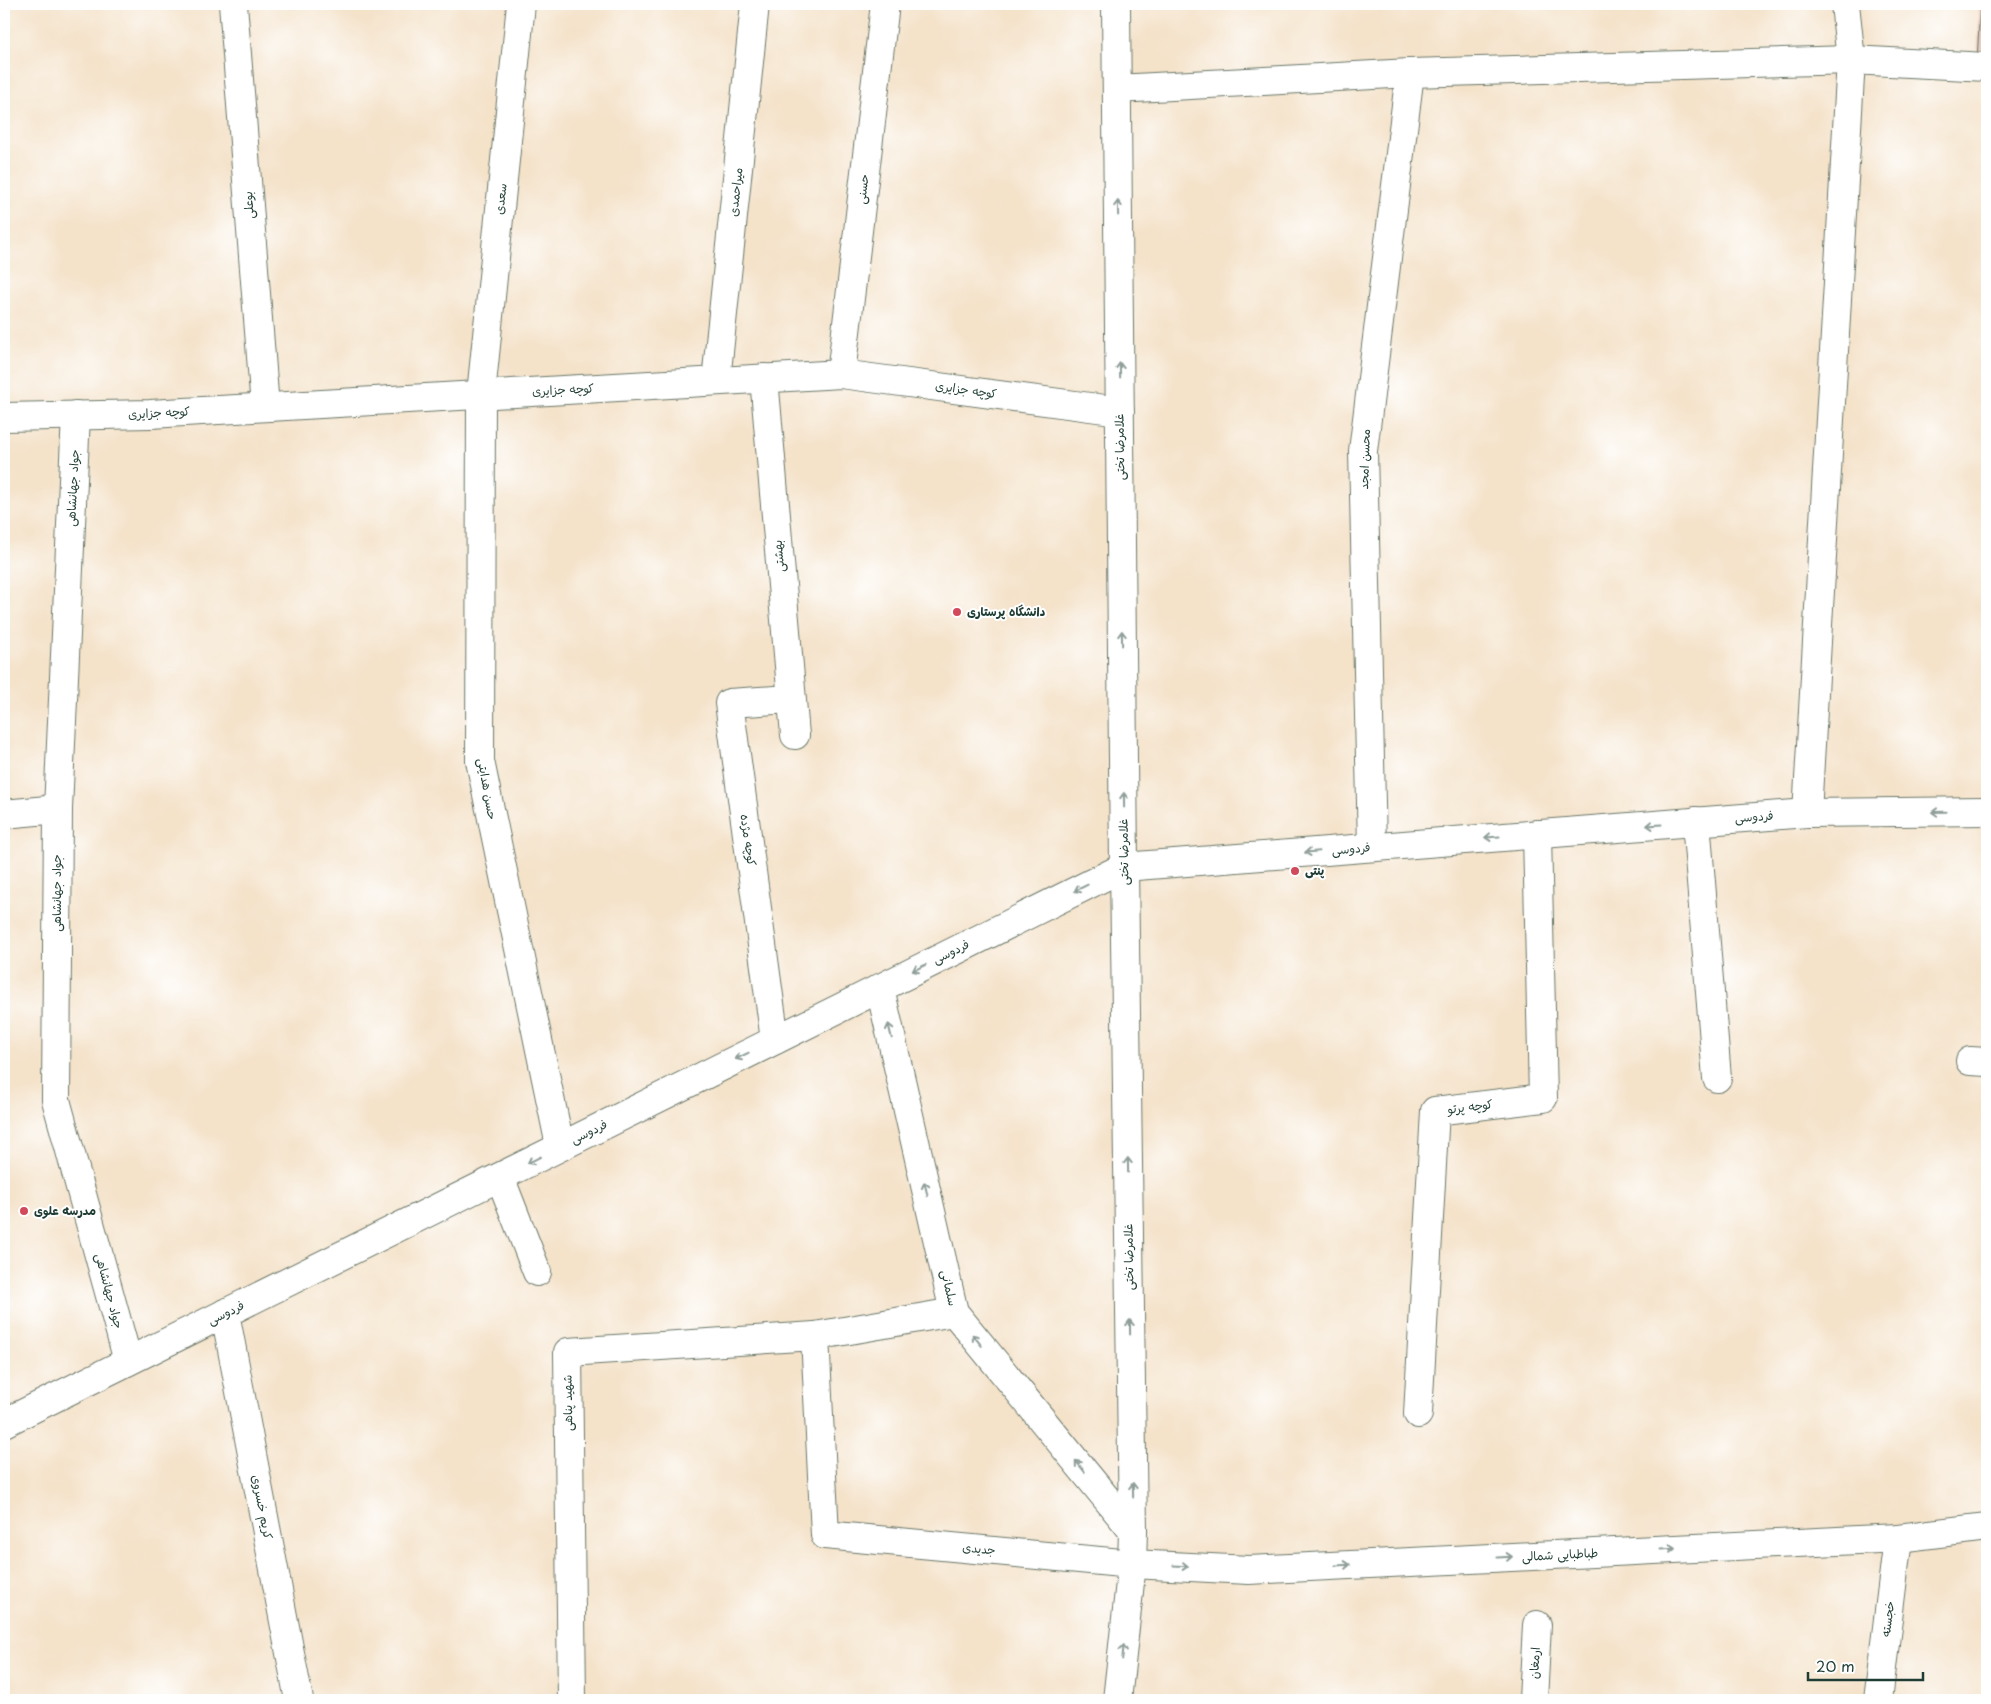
<svg xmlns="http://www.w3.org/2000/svg" width="1991" height="1704" viewBox="0 0 1991 1704" font-family="'Playpen Sans','Playpen Sans Arabic',sans-serif">
<style>
.building{fill:#d4a992}
.lines{fill:none;stroke-linecap:round;stroke-linejoin:round}
.minor-casing{stroke:#6a7768;stroke-width:30}
.minor{stroke:#fff;stroke-width:28}
.oneway{stroke:#8f9e9a}
.poi-dot{fill:#d1495b;stroke:#fff;stroke-width:2}
.labels{text-anchor:middle;stroke-width:4;stroke-linejoin:round;paint-order:stroke}
.street-label{font-size:12px;fill:#1f3d34;stroke:#fff}
.poi-label{font-size:12px;font-weight:bold;fill:#1f3d34;stroke:#fff;text-anchor:start}
</style>
<rect width="100%" height="100%" fill="#fff"/>
<filter id="ink" filterUnits="userSpaceOnUse"><feTurbulence type="fractalNoise" baseFrequency=".02" numOctaves="2"/><feDisplacementMap in="SourceGraphic" scale="10" xChannelSelector="R" yChannelSelector="G"/><feConvolveMatrix kernelMatrix="1 2 1 2 8 2 1 2 1" color-interpolation-filters="sRGB"/></filter>
<filter id="wash" filterUnits="userSpaceOnUse"><feTurbulence type="fractalNoise" baseFrequency=".0096" numOctaves="4" result="noise"/><feDisplacementMap in="SourceGraphic" scale="20" xChannelSelector="R" yChannelSelector="G"/><feGaussianBlur stdDeviation="1.12" result="paint"/><feColorMatrix in="noise" values="0 0 0 0 0 0 0 0 0 0 0 0 0 0 0 0 0 1.4 0 .05"/><feComposite in="paint" operator="in"/></filter>
<g filter="url(#wash)">
<rect width="100%" height="100%" fill="#f4e2c9"/>
<g id="blocks">
<polygon class="building" points="1980,4 1987,4 1987,65 1977,64"/>
</g>
</g>
<g filter="url(#ink)">
<use href="#blocks" fill-opacity="0" stroke="#6a7768" stroke-width="1"/>
<g class="lines">
<defs>
<g id="minor">
<polyline points="233,4 265,407"/>
<polyline points="521,4 481,394 480,761 560,1146"/>
<polyline points="1116,4 1124,867 1133,1531 1132,1564 1117,1700"/>
<polyline points="1117,89 1410,73 1851,60 1987,67"/>
<polyline points="841,374 885,4"/>
<polyline points="764,378 795,735"/>
<polyline points="716,381 755,4"/>
<polyline points="76,415 58,809 56,1100 128,1361"/>
<polyline points="4,417 150,414 841,374 1120,411"/>
<polyline points="1807,813 1851,60 1845,4"/>
<polyline points="4,814 58,809"/>
<polyline points="1696,821 1717,1078"/>
<polyline points="1372,847 1363,451 1410,73"/>
<polyline points="880,988 954,1312 1133,1531"/>
<polyline points="775,1040 729,703 791,699"/>
<polyline points="1970,1061 1987,1062"/>
<polyline points="500,1177 537,1272"/>
<polyline points="954,1312 815,1336 825,1535 1132,1564 1249,1570 1898,1538 1987,1527"/>
<polyline points="225,1313 299,1700"/>
<polyline points="1418,1414 1435,1111 1543,1098 1537,834"/>
<polyline points="4,1423 1124,867 1807,813 1987,811"/>
<polyline points="572,1700 568,1352 815,1336"/>
<polyline points="1533,1700 1537,1625"/>
<polyline points="1878,1700 1898,1538"/>
</g>
</defs>
<use href="#minor" class="minor-casing"/>
<use href="#minor" class="minor"/>
</g>
<defs><path id="oneway-shaft" d="M-6 0H5M1.5-3L5.5 0L1.5 3" fill="none" stroke-width="1.6" stroke-linecap="round" stroke-linejoin="round" transform="scale(1.25)"/></defs>
<g class="oneway">
<use href="#oneway-shaft" transform="translate(1118 208) rotate(-91)"/>
<use href="#oneway-shaft" transform="translate(1120 370) rotate(-91)"/>
<use href="#oneway-shaft" transform="translate(1122 638) rotate(-91)"/>
<use href="#oneway-shaft" transform="translate(1124 800) rotate(-91)"/>
<use href="#oneway-shaft" transform="translate(1939 812) rotate(179)"/>
<use href="#oneway-shaft" transform="translate(1654 825) rotate(176)"/>
<use href="#oneway-shaft" transform="translate(1492 837) rotate(176)"/>
<use href="#oneway-shaft" transform="translate(1312 852) rotate(175)"/>
<use href="#oneway-shaft" transform="translate(1081 888) rotate(154)"/>
<use href="#oneway-shaft" transform="translate(919 968) rotate(154)"/>
<use href="#oneway-shaft" transform="translate(890 1031) rotate(-103)"/>
<use href="#oneway-shaft" transform="translate(742 1056) rotate(154)"/>
<use href="#oneway-shaft" transform="translate(534 1160) rotate(153)"/>
<use href="#oneway-shaft" transform="translate(1128 1165) rotate(-91)"/>
<use href="#oneway-shaft" transform="translate(926 1189) rotate(-103)"/>
<use href="#oneway-shaft" transform="translate(1130 1327) rotate(-91)"/>
<use href="#oneway-shaft" transform="translate(977 1340) rotate(-129)"/>
<use href="#oneway-shaft" transform="translate(1080 1466) rotate(-129)"/>
<use href="#oneway-shaft" transform="translate(1133 1490) rotate(-91)"/>
<use href="#oneway-shaft" transform="translate(1668 1549) rotate(-3)"/>
<use href="#oneway-shaft" transform="translate(1505 1557) rotate(-3)"/>
<use href="#oneway-shaft" transform="translate(1343 1565) rotate(-3)"/>
<use href="#oneway-shaft" transform="translate(1181 1566) rotate(3)"/>
<use href="#oneway-shaft" transform="translate(1123 1652) rotate(-84)"/>
</g>
</g>
<g class="poi-dot">
<circle cx="957" cy="612" r="5"/>
<circle cx="1295" cy="871" r="5"/>
<circle cx="24" cy="1211" r="5"/>
</g>
<g class="labels">
<g class="street-label">
<text transform="translate(863 189) rotate(-83)" y="4">حسنی</text>
<text transform="translate(736 192) rotate(-84)" y="4">میراحمدی</text>
<text transform="translate(501 199) rotate(-84)" y="4">سعدی</text>
<text transform="translate(249 205) rotate(-94)" y="4">بوعلی</text>
<text transform="translate(563 390) rotate(-3)" y="4">کوچه جزایری</text>
<text transform="translate(966 390) rotate(8)" y="4">کوچه جزایری</text>
<text transform="translate(159 413) rotate(-3)" y="4">کوچه جزایری</text>
<text transform="translate(1120 447) rotate(-91)" y="4">غلامرضا تختی</text>
<text transform="translate(1365 459) rotate(-88)" y="4">محسن امجد</text>
<text transform="translate(73 488) rotate(-87)" y="4">جواد جهانشاهی</text>
<text transform="translate(779 556) rotate(-95)" y="4">بهشتی</text>
<text transform="translate(487 789) rotate(80)" y="4">حسن هدایتی</text>
<text transform="translate(1754 817) rotate(-4)" y="4">فردوسی</text>
<text transform="translate(748 840) rotate(82)" y="4">کوچه مژده</text>
<text transform="translate(1351 849) rotate(-5)" y="4">فردوسی</text>
<text transform="translate(1124 852) rotate(-91)" y="4">غلامرضا تختی</text>
<text transform="translate(57 893) rotate(-90)" y="4">جواد جهانشاهی</text>
<text transform="translate(951 952) rotate(-26)" y="4">فردوسی</text>
<text transform="translate(1470 1107) rotate(-7)" y="4">کوچه پرتو</text>
<text transform="translate(589 1132) rotate(-26)" y="4">فردوسی</text>
<text transform="translate(1129 1257) rotate(-91)" y="4">غلامرضا تختی</text>
<text transform="translate(949 1288) rotate(77)" y="4">سلمانی</text>
<text transform="translate(109 1291) rotate(75)" y="4">جواد جهانشاهی</text>
<text transform="translate(226 1313) rotate(-26)" y="4">فردوسی</text>
<text transform="translate(568 1403) rotate(-91)" y="4">شهید پناهی</text>
<text transform="translate(262 1507) rotate(79)" y="4">کریم خسروی</text>
<text transform="translate(979 1549) rotate(5)" y="4">جدیدی</text>
<text transform="translate(1560 1555) rotate(-3)" y="4">طباطبایی شمالی</text>
<text transform="translate(1888 1619) rotate(-83)" y="4">خجسته</text>
<text transform="translate(1535 1663) rotate(-87)" y="4">ارمغان</text>
</g>
<g class="poi-label">
<text x="967" y="616">دانشگاه پرستاری</text>
<text x="1305" y="875">پنتی</text>
<text x="34" y="1215">مدرسه علوی</text>
</g>
</g>
<rect width="1991" height="1704" fill="none" stroke="#fff" stroke-width="20"/>
<path d="M1808 1672v8h115v-8" fill="none" stroke="#1f3d34" stroke-width="2.5"/>
<text x="1816" y="1672" font-size="15" fill="#1f3d34" stroke="#ffffff" stroke-width="4" paint-order="stroke">20 m</text>
</svg>
